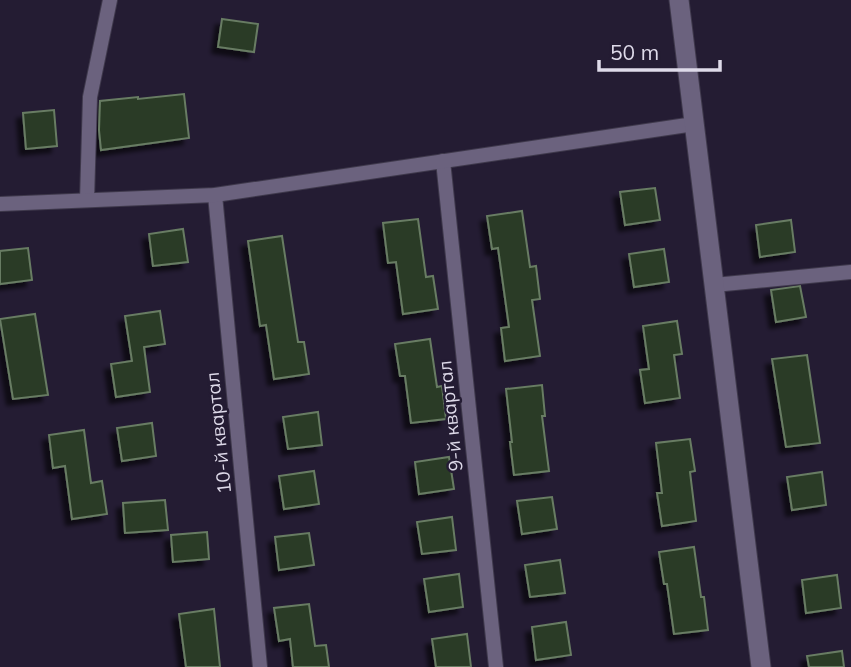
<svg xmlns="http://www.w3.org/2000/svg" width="851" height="667" viewBox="0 0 851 667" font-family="Mulish,sans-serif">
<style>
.building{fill:#293b25;stroke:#687c63;stroke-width:2;filter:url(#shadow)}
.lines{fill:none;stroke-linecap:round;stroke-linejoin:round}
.street-casing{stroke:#3f394c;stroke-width:16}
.secondary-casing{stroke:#3f394c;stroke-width:21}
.street{stroke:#6b627e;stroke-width:14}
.secondary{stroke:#6b627e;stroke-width:19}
.labels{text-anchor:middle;stroke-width:5;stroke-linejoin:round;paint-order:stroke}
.street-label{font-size:19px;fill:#dedae9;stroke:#241c33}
</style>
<defs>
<filter id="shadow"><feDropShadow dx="-6" dy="6" stdDeviation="2" flood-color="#0009"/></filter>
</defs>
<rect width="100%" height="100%" fill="#241c33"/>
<g class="building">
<polygon points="222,19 258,24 254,52 218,47"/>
<polygon points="184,94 189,138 101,150 99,130 100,101 138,97 138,99"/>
<polygon points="54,110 57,146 26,149 23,113"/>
<polygon points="655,188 660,220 625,225 620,192"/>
<polygon points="522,211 530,267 536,266 540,299 532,300 540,356 505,361 501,328 509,327 498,248 492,249 487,216"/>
<polygon points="418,219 426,277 433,276 438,309 403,314 396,262 388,263 383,223"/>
<polygon points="791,220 795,252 760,257 756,225"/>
<polygon points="183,229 188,262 153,266 149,234"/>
<polygon points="282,236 298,342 304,342 309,374 274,379 266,325 260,326 248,241"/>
<polygon points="28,248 32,280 0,284 0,251"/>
<polygon points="664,249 669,282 634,287 629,254"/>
<polygon points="800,286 806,317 776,322 771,290"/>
<polygon points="160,311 165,344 144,347 150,392 116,397 111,364 132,361 125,316"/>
<polygon points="35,314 48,395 13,399 0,319"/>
<polygon points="677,321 682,354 674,355 680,398 645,403 640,370 649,369 643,326"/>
<polygon points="430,339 437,387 442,386 446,419 411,423 405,376 400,376 395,344"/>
<polygon points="807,355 820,443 786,447 772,359"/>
<polygon points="542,385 545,416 542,416 549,471 514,475 510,442 512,442 506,389"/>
<polygon points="318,412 322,445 288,449 283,417"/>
<polygon points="152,423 156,456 122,461 117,428"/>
<polygon points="84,430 91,483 102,481 107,514 72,519 65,466 53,468 49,435"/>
<polygon points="690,439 695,471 690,472 696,521 662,526 657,493 662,493 656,443"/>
<polygon points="449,457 454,489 419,494 415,462"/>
<polygon points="314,471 319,504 284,509 279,476"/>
<polygon points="822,472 826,505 792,510 787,477"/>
<polygon points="552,497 557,529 522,534 517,501"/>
<polygon points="165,500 168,530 125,533 123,503"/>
<polygon points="452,517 456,550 422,554 417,522"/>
<polygon points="207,532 209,559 173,562 171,535"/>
<polygon points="309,533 314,565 279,570 275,537"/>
<polygon points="694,547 701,597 704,597 708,630 674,634 667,584 664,584 659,552"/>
<polygon points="560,560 565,593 530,597 525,565"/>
<polygon points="459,574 463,607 429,612 424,579"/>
<polygon points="837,575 841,608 806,613 802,580"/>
<polygon points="309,604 315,646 326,645 329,667 293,667 290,639 279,641 274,608"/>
<polygon points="214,609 220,667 186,667 179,614"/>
<polygon points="566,622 571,655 536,660 532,627"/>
<polygon points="467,634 471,667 436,667 432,639"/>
<polygon points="842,651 844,667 809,667 807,656"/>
</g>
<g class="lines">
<defs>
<g id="street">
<polyline points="443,161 496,667"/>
<polyline points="215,195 260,667"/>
<polyline points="87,200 90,97 110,0"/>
<polyline points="0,204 215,195 694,124"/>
<polyline points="714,285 851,272"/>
</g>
<polyline id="secondary" points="679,0 761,667"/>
</defs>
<use href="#street" class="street-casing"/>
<use href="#secondary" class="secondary-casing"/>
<use href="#street" class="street"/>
<use href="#secondary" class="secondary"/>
</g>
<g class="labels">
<g class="street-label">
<text transform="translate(450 416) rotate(-96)" y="7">9-й квартал</text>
<text transform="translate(218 433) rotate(-96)" y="7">10-й квартал</text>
</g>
</g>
<path d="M599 60v10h121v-10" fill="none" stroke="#dedae9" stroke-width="3.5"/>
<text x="610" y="60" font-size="21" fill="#dedae9" stroke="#241c33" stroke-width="5" paint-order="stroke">50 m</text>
</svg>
